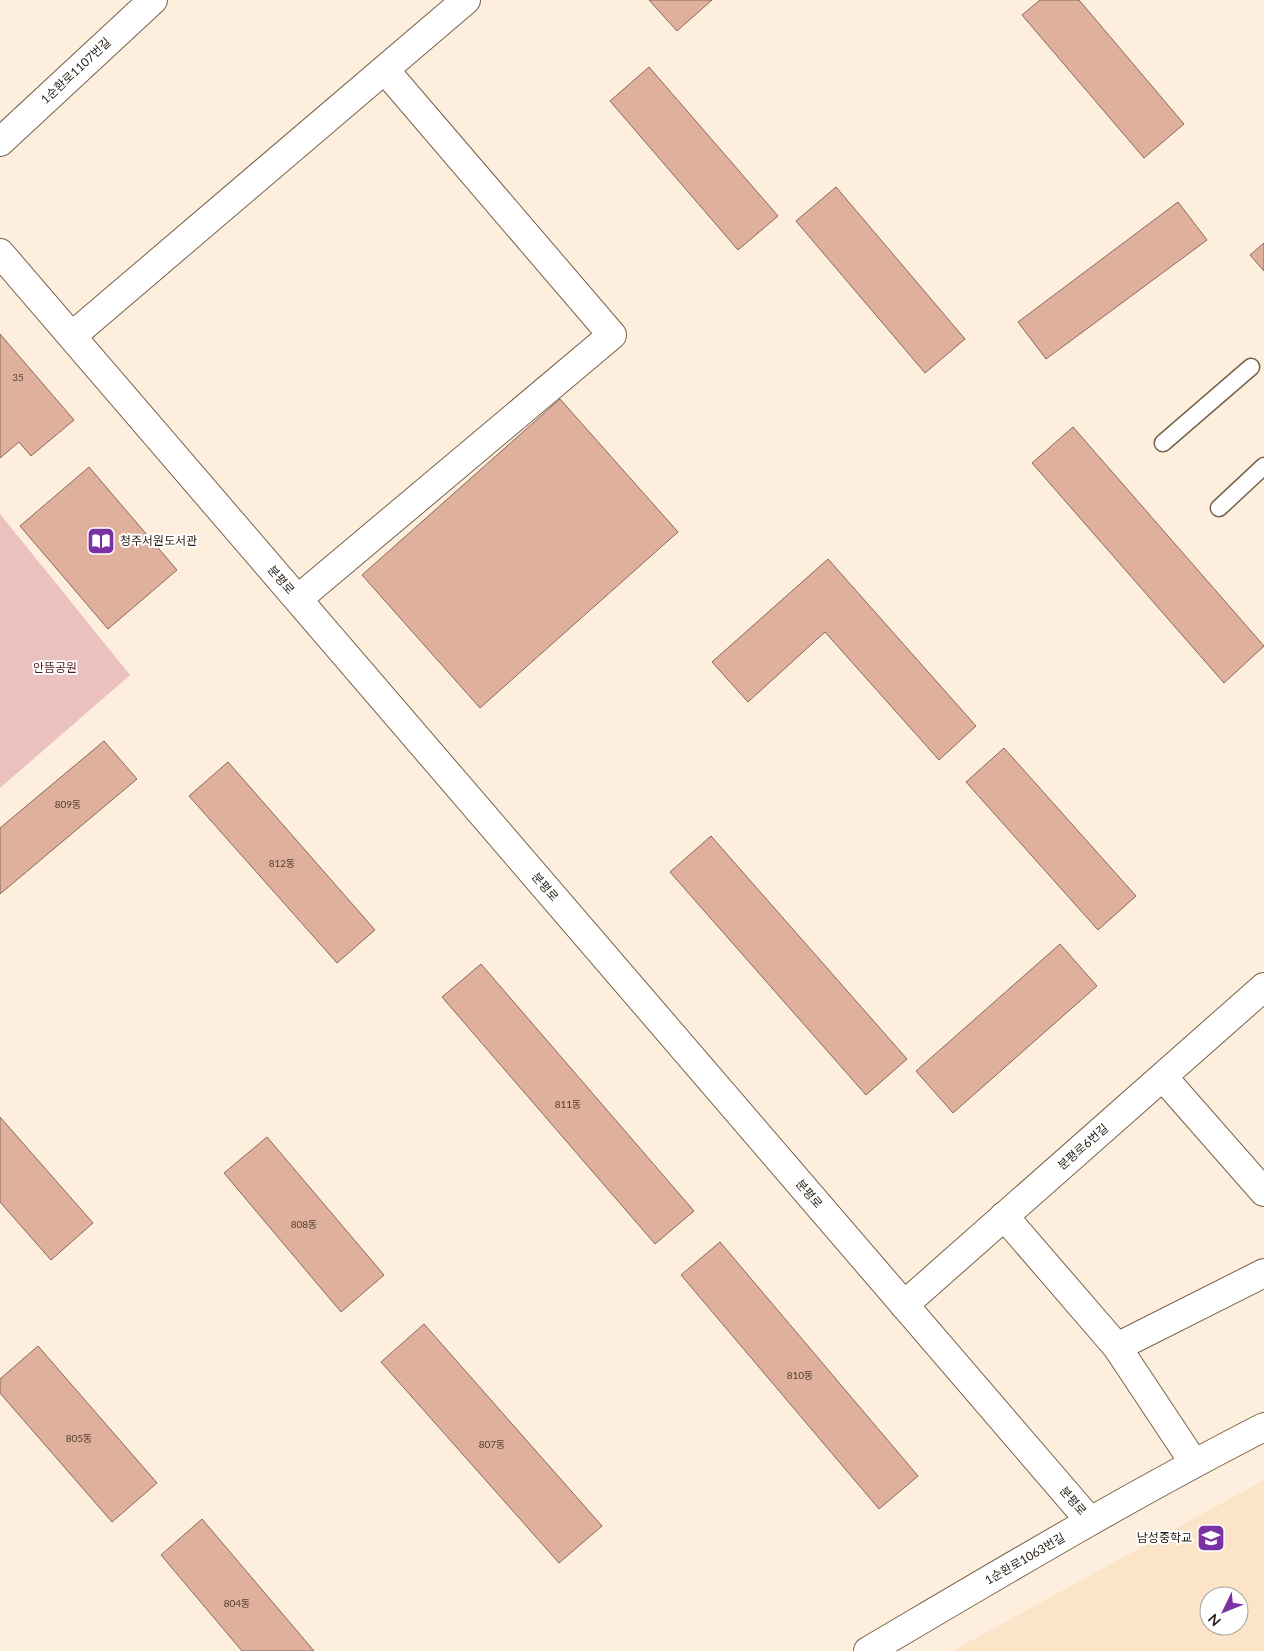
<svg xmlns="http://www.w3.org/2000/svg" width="1264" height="1651" viewBox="0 0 1264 1651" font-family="Lato,'Noto Sans KR',sans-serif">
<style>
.built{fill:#fce4c9;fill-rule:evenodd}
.green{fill:#eac1be}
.building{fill:#dfb19c;stroke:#88695b}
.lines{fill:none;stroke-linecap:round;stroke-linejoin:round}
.lane-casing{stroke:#78624a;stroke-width:19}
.street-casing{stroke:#78624a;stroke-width:30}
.secondary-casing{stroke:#78624a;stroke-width:30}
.lane{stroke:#fff;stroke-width:16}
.street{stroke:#fff;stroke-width:28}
.secondary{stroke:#fff;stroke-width:28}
.labels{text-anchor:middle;stroke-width:4;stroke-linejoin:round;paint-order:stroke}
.number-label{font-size:10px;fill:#534034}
.street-label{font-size:12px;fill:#241b12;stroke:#fff}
.poi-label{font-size:12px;fill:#241b12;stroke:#fff;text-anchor:start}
.park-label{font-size:12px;fill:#56191b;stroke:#fff}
</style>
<rect width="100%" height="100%" fill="#feeede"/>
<path class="built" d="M1264,1480v171h-312zM1209,1596h30v30h-30z"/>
<polygon class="green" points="0,514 130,675 0,788"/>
<g class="building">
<polygon points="649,0 712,0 677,31"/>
<polygon points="1040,0 1079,0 1184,124 1144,158 1022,15"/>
<polygon points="649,67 778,216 738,250 610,101"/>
<polygon points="836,187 965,339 925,373 796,221"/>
<polygon points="1178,202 1207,240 1046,359 1018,322"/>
<polygon points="1264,243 1264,271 1250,255"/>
<polygon points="0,334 74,420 31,456 19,442 0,458"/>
<polygon points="560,399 678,532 480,708 362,575"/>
<polygon points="1073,427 1264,646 1224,683 1032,463"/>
<polygon points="89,467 177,570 108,629 20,526"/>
<polygon points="828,559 976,726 939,760 825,632 748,702 712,662"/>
<polygon points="104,741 137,779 0,894 0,828"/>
<polygon points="1004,748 1136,896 1098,930 966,782"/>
<polygon points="228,762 375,930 337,963 189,796"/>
<polygon points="711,836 907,1059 866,1095 670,872"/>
<polygon points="1060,944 1097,986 953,1113 916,1071"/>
<polygon points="481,964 694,1211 655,1244 442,997"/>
<polygon points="0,1117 93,1223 51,1260 0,1202"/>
<polygon points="267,1137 384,1275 341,1312 224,1173"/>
<polygon points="720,1242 918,1476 879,1509 681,1275"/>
<polygon points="424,1324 602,1526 559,1563 381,1362"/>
<polygon points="38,1346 157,1483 112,1522 0,1393 0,1379"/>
<polygon points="202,1519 314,1651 242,1651 161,1555"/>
</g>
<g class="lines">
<defs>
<g id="lane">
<polyline points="1163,443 1251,367"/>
<polyline points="1219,508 1264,466"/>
</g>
<g id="street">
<polyline points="72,336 466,0"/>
<polyline points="298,599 612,335 385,70"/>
<polyline points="1163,1077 1264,1192"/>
<polyline points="1004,1216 1117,1347 1264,1273"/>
<polyline points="904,1305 1264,987"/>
<polyline points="1117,1347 1194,1463"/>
</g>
<g id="secondary">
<polyline points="0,142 153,0"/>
<polyline points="0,253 1090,1521"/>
<path d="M868,1651c131,-77 261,-155 396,-224"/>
</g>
</defs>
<use href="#lane" class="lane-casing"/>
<use href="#street" class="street-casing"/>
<use href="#secondary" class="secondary-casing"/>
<use href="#lane" class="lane"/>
<use href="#street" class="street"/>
<use href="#secondary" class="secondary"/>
</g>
<defs>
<symbol id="library-square" viewBox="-11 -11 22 22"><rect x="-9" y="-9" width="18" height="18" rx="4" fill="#7a31a3" stroke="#fff"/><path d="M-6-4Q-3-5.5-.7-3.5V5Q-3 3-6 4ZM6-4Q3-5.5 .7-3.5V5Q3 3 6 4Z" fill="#fff"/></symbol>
<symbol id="school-square" viewBox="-11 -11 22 22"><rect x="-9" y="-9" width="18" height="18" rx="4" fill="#7a31a3" stroke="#fff"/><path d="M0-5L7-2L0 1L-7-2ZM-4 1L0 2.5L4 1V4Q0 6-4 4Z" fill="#fff"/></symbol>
</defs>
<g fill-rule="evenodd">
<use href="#library-square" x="85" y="525" width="32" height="32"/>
<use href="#school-square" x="1195" y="1522" width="32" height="32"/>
</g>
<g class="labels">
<g class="number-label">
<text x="18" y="381">35</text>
<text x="68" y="808">809동</text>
<text x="282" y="867">812동</text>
<text x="568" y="1108">811동</text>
<text x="304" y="1228">808동</text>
<text x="800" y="1379">810동</text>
<text x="79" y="1442">805동</text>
<text x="492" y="1448">807동</text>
<text x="237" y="1607">804동</text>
</g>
<g class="street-label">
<text transform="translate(76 71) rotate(-43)" y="4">1순환로1107번길</text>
<text transform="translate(281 580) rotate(49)" y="4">분평로</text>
<text transform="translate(545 887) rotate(49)" y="4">분평로</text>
<text transform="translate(1083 1147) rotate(-41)" y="4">분평로6번길</text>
<text transform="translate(809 1194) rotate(49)" y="4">분평로</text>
<text transform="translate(1073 1501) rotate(49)" y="4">분평로</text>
<text transform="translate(1025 1559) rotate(-30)" y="4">1순환로1063번길</text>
</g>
<g class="poi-label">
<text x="120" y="545">청주서원도서관</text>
<text x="1192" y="1542" text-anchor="end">남성중학교</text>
</g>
<g class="park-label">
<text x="55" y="672">안뜸공원</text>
</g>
</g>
<g transform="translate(1224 1611) rotate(227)"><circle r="24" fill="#ffffff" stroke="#a7a4a0"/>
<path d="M0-4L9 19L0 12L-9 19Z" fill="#7a31a3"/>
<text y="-8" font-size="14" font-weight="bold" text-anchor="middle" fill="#241b12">N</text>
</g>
</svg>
